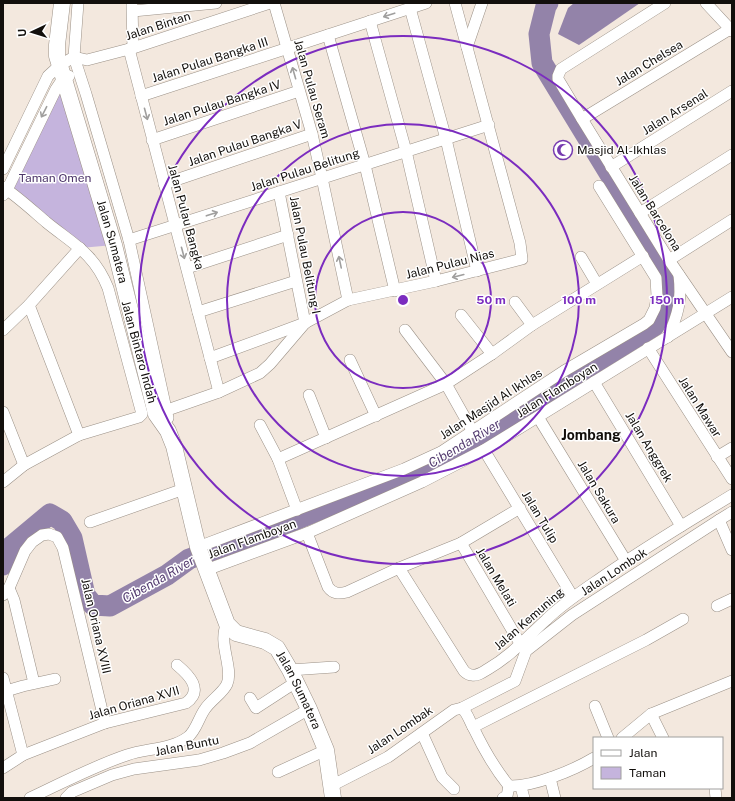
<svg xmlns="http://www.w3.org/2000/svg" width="735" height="801" viewBox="0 0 735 801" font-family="'Public Sans',sans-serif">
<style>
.green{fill:#c5b4dd}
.water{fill:#9383a9}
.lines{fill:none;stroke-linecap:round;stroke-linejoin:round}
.river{stroke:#9383a9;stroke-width:21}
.street-casing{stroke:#9b9187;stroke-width:12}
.secondary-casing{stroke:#9b9187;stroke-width:17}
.street{stroke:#fff;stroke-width:11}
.secondary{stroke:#fff;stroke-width:16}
.oneway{stroke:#a09f9e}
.ring{fill:none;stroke:#7b2cbf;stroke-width:2}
.labels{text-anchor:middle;stroke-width:3;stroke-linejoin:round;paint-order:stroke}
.street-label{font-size:12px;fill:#120f0c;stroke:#fff}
.poi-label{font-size:12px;fill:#120f0c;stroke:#fff;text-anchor:start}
.park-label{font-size:12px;fill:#4d3569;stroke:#fff}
.water-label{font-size:13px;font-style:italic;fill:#553d71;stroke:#fff}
.quarter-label{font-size:14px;font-weight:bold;fill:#120f0c;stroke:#fff}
.centre{fill:#7b2cbf;stroke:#fff;stroke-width:2}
.ring-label{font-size:12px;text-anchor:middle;font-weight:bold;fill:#7b2cbf;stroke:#fff;stroke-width:3;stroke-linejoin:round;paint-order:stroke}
</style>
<rect width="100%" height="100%" fill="#f3e8de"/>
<polygon class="green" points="64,79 114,245 80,248 7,190"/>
<polygon class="water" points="574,3 640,3 579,45 558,34 568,8"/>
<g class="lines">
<path class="river" d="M3,565l5,-16 42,-35 12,7 10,17 13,57 8,10 17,1 57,-31 22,-16 91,-33 150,-61 224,-139c14,-23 16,-37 10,-63l-122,-200 -3,-29 7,-28 2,-3"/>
<defs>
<g id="street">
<polyline points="78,3 74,57 86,94 129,240 168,418"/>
<polyline points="274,3 312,134 322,178 348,300"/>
<polyline points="665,3 561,69 558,76 558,79 582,119 669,260 732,352"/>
<polyline points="706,3 732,31"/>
<polyline points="132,5 133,48"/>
<polyline points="410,8 446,139 477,271"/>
<polyline points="133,11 216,3"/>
<polyline points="370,21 406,151 436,281"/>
<polyline points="328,35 365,165 395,291"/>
<polyline points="467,47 482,3"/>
<polyline points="129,49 219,392"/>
<polyline points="141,96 426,3"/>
<polyline points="582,119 730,29"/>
<polyline points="152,140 299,91"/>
<polyline points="611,167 732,91"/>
<polyline points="3,169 48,76 60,65 74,57 87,60 133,48 270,3"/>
<polyline points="164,184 312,134"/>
<path d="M3,187c15,10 29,23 43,35 27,22 48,31 62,66l34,126 -3,3 -60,18 -55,30 -21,17"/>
<polyline points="3,195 7,190 56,89 60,83 69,76"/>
<polyline points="640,213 732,155"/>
<polyline points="129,240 489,125"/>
<polyline points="581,257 597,284"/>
<polyline points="669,260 732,220"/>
<polyline points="187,268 288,235"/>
<polyline points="515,302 532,325"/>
<polyline points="29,305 79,435"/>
<polyline points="198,312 296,281"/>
<polyline points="461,315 492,354"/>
<polyline points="3,330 29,305 80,248"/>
<polyline points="405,330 446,384 473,432"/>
<path d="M668,337c10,-22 14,-37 11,-62"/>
<polyline points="648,348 732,479"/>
<polyline points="210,358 305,323 279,192"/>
<polyline points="350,360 376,416"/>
<polyline points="594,382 681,526"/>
<polyline points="309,395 326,438"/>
<polyline points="3,412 24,465"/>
<polyline points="156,414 219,392 260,373 270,364 305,323 348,300 436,281 522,259 520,243 455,3"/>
<polyline points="538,417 626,561"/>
<polyline points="260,425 278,459 297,510"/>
<polyline points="484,450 573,597"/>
<polyline points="717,457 732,448"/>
<polyline points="278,459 446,384 492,354 532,325 643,256"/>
<polyline points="719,520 732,550"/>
<polyline points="90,522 184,489"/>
<path d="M307,533l21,54c5,7 11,7 19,5l52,-24 62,-25 59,-35"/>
<polyline points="461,543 521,645"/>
<polyline points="198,547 404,469 441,452 564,371 644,324 649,320 655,308 657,296 656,278 599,186"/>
<path d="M399,568l65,103c2,2 4,4 8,4 6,1 11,-3 16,-6 24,-14 38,-31 58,-49 16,-16 36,-29 55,-42 43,-30 87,-56 131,-83"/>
<polyline points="206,570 307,533 422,482 484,450 732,297"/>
<polyline points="9,588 14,600 34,683"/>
<polyline points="3,595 9,588 25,551 32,542 42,535 49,534 57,537 63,548 105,723"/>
<polyline points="717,606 732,599"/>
<polyline points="290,670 334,667"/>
<polyline points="3,678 23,755"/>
<polyline points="6,691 23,686 55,679"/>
<polyline points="250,698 256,708 296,682"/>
<polyline points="595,706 608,738"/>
<path d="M462,708c6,6 7,12 11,19 9,19 23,43 36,59"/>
<polyline points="651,714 663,738"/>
<polyline points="473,727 646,640 683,619"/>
<polyline points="422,733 442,777 454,789"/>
<polyline points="622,738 651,714 732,681"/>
<path d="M3,768l20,-13 82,-32 81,-20c18,-13 3,-28 -9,-38"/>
<polyline points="278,772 326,750"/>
<polyline points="550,778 555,798"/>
<polyline points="331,786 388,757 454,710 462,708 515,681 526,651 572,615 719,520 732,512"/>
<path d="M509,786c24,1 65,-16 85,-28"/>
<polyline points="521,787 524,798"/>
<polyline points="715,788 716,798"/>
<path d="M30,798c32,-15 64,-32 97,-43 20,-7 43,-5 61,-18 8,-6 11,-20 17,-28 6,-9 18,-16 22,-25 7,-16 -10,-42 0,-60"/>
<polyline points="66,798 72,792 112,775 134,769 199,760 223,753 250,743 309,709"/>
<polyline points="503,798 507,796 509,786"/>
</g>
<g id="secondary">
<path id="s1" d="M62,3l-5,42v11l57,189 42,169 12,17 6,15 24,101 29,77 9,9 29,8 12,7 13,22 19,39 17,41 7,48"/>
</g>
</defs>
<use href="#street" class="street-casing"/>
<use href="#secondary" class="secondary-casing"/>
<use href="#street" class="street"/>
<use href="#secondary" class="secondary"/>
</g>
<defs><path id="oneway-shaft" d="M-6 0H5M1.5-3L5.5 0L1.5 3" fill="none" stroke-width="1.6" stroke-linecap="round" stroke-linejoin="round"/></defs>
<g class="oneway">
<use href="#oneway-shaft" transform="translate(389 15) rotate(162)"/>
<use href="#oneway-shaft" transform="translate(294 73) rotate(-106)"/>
<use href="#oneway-shaft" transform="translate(44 112) rotate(117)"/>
<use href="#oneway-shaft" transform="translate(146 114) rotate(75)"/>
<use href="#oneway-shaft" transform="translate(212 214) rotate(-18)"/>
<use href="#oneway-shaft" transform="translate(183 253) rotate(75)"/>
<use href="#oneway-shaft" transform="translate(340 262) rotate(-102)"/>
<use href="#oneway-shaft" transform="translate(458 276) rotate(166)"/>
</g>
<g class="ring">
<circle cx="403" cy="300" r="88"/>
<circle cx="403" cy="300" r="176"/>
<circle cx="403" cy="300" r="264"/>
</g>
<defs>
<symbol id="mosque-ring" viewBox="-11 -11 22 22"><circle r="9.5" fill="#fff" stroke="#763ab0" stroke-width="1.5"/><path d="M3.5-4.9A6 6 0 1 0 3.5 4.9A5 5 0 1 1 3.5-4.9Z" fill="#763ab0"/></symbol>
</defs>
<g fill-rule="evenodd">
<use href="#mosque-ring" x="552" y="139" width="22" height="22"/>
</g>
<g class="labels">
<g class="street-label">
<text transform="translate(158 26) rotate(-18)" y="4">Jalan Bintan</text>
<text transform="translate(210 60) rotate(-18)" y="4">Jalan Pulau Bangka III</text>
<text transform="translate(649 63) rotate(-31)" y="4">Jalan Chelsea</text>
<text transform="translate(312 89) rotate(74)" y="4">Jalan Pulau Seram</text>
<text transform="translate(222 103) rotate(-18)" y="4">Jalan Pulau Bangka IV</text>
<text transform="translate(675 112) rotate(-32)" y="4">Jalan Arsenal</text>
<text transform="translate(245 143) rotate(-19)" y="4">Jalan Pulau Bangka V</text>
<text transform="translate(305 170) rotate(-18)" y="4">Jalan Pulau Belitung</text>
<text transform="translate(655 213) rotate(58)" y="4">Jalan Barcelona</text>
<text transform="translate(186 217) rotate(75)" y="4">Jalan Pulau Bangka</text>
<text dy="4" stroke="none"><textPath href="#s1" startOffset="247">Jalan Sumatera</textPath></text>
<text transform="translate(305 255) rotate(79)" y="4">Jalan Pulau Belitung I</text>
<text transform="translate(450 264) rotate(-14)" y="4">Jalan Pulau Nias</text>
<text transform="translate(139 352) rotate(75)" y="4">Jalan Bintaro Indah</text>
<text transform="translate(557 390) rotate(-32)" y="4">Jalan Flamboyan</text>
<text transform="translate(491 404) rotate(-33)" y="4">Jalan Masjid Al Ikhlas</text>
<text transform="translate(700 407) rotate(58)" y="4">Jalan Mawar</text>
<text transform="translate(649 447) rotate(59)" y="4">Jalan Anggrek</text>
<text transform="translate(599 492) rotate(59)" y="4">Jalan Sakura</text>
<text transform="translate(540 517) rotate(59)" y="4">Jalan Tulip</text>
<text transform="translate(252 539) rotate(-20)" y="4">Jalan Flamboyan</text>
<text transform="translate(614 572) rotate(-33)" y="4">Jalan Lombok</text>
<text transform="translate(496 577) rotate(59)" y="4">Jalan Melati</text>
<text transform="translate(529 619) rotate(-41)" y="4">Jalan Kemuning</text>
<text transform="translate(96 626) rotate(77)" y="4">Jalan Oriana XVIII</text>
<text dy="4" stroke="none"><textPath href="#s1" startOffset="752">Jalan Sumatera</textPath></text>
<text transform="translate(134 703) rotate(-16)" y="4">Jalan Oriana XVII</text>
<text transform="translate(400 730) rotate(-34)" y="4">Jalan Lombak</text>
<text transform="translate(187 746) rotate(-11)" y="4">Jalan Buntu</text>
</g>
<g class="poi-label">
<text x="577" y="154">Masjid Al-Ikhlas</text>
</g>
<g class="park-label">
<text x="55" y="182">Taman Omen</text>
</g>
<g class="water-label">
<text transform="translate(464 443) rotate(-31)" y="5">Cibenda River</text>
<text transform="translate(158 579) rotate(-30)" y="5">Cibenda River</text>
</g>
<g class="quarter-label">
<text x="591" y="440">Jombang</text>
</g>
</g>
<circle cx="403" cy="300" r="6" class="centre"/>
<g class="ring-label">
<text x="491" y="304">50 m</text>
<text x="579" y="304">100 m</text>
<text x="667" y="304">150 m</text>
</g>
<rect width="735" height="801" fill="none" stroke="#120f0c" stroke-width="8"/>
<rect x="593" y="737" width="130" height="52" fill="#ffffff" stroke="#a09f9e"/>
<rect x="601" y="750" width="20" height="6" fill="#ffffff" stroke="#a09f9e"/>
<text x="629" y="757" font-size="12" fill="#120f0c">Jalan</text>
<rect x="601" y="767" width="20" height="12" fill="#c5b4dd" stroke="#a09f9e"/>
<text x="629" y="777" font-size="12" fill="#120f0c">Taman</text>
<g transform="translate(32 32) rotate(266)" stroke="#ffffff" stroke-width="3" paint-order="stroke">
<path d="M0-3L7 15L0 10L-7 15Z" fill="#120f0c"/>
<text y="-6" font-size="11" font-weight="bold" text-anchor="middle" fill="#120f0c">U</text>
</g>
</svg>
